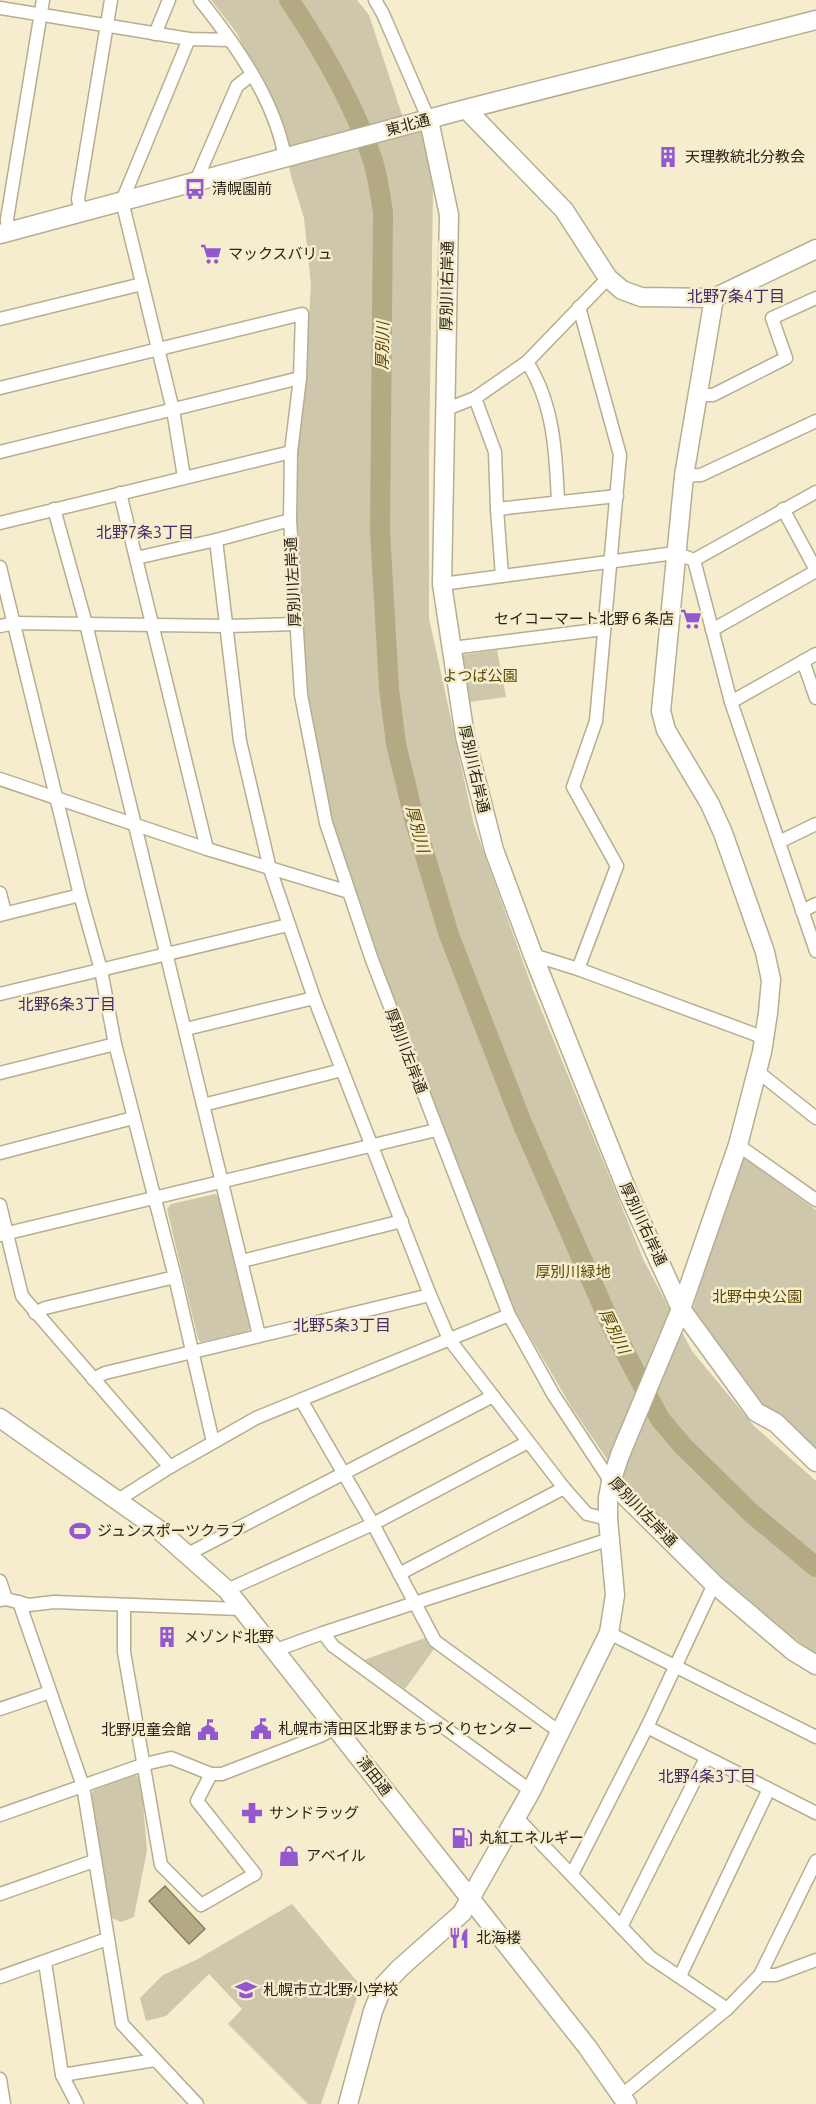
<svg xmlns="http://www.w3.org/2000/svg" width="816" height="2104" viewBox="0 0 816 2104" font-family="Ubuntu,'Noto Sans JP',sans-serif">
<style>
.green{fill:#cfc7ab}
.water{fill:#b3a983;stroke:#898163;stroke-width:1.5}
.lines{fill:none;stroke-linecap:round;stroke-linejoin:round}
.river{stroke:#b3a983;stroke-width:20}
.street-casing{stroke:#b6ae90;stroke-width:15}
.secondary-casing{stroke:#b6ae90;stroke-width:21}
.street{stroke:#fff;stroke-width:12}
.secondary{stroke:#fff;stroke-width:18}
.labels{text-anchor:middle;stroke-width:5;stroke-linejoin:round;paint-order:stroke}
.street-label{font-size:15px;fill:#282419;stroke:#f6edce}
.poi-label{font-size:15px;fill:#282419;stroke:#f6edce;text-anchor:start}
.park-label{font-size:15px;fill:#594902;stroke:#f6edce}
.neighbourhood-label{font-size:16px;fill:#462a63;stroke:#f6edce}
.water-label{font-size:16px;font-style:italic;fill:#594903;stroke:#f6edce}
</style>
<rect width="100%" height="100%" fill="#f6edce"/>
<g class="green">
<polygon points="211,0 357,0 369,15 402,115 425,131 433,192 429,456 429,618 474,825 533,990 644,1261 692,1351 754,1426 816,1481 816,1655 748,1602 666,1526 620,1478 572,1408 511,1304 411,1046 362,913 337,839 312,732 293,528 296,440 307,349 311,285 304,218 291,176 279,119 236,32"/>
<polygon points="497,650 506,697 462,703 455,656"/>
<polygon points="738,1153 816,1210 816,1454 770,1417 693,1308"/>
<polygon points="215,1194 219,1197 251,1327 248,1331 201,1342 198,1339 167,1209 171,1204"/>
<polygon points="425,1638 429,1646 434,1649 405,1689 364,1660"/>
<polygon points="136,1775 141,1780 147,1850 134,1917 121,1922 112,1918 91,1795 94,1790"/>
<polygon points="292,1904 361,1986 321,2104 308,2104 228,2024 242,2009 209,1974 166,2016 146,2021 140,1998 163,1975 196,1960"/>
</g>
<polygon class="water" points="165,1886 205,1929 189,1944 149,1901"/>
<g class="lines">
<path class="river" d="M289,0c34,50 65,104 84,161 5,16 7,34 10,51l-3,319 9,157 7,56 19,78 34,113 73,188 89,202 49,94 23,27 67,66 66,55"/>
<defs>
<g id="street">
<path d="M200,0c36,45 75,100 85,158"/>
<polyline points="375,0 383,14 429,120"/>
<polyline points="0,8 189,39 230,40"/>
<polyline points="155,34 169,0"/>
<polyline points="196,181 237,86 251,75"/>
<polyline points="81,212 78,199 111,0"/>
<polyline points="8,232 7,219 43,0"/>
<polyline points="0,319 142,284"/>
<path d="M527,362c27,42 29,92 31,140"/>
<polyline points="0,388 302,314 300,378 291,452 290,520 301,695 326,823 372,960 509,1315 553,1394 611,1482"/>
<polyline points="697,395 713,395 786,358 772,318 816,298"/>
<polyline points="475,398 495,452 497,509 502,576"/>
<polyline points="444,410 475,398 527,362 608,278"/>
<polyline points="0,452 300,378"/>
<polyline points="684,476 701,475 816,421"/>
<polyline points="184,477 173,410 122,201 189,39"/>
<polyline points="120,493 207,849"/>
<polyline points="54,509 86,624 259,1335"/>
<polyline points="497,509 617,496"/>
<polyline points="783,509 816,570"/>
<polyline points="0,523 291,452"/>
<polyline points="216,540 240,741 270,869 314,998 430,1295 449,1339 564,1488 587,1514 608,1519"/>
<polyline points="136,558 216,540 290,520"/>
<polyline points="694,560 816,492"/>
<polyline points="0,567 80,895 101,970 115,1044 175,1277 213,1442"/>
<polyline points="442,584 675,553 694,560 731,702 816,951"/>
<polyline points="0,626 15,623 226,626 296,624"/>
<polyline points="712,630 816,571"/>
<polyline points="452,648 604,629"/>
<polyline points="803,661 816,698"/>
<polyline points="731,702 816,654"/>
<polyline points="0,779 207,849 349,892"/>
<polyline points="779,842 816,824"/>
<polyline points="0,893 5,913"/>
<polyline points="802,911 816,904"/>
<polyline points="0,915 80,895"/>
<polyline points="533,955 578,969 765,1038"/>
<polyline points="578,969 617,866 573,787 596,721 620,455 579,307"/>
<polyline points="0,994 288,925"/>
<polyline points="186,1029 314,998"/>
<polyline points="757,1071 816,1118"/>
<polyline points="0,1073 115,1044"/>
<polyline points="203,1105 342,1070"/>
<polyline points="738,1145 816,1200"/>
<polyline points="0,1153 133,1118"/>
<polyline points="0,1205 22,1296 170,1467"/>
<polyline points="0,1235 436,1130"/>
<polyline points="242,1261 402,1221"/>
<polyline points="35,1313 45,1308 175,1277"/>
<polyline points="93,1379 105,1373 430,1295"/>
<polyline points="301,1400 373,1524 435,1641 561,1733"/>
<polyline points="118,1500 170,1467 256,1418 509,1315"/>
<polyline points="188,1554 493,1396"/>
<polyline points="399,1574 564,1488"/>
<polyline points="0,1581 6,1599"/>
<polyline points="227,1590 373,1524 528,1442"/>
<polyline points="0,1600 6,1599 29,1605 54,1602 240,1609"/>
<polyline points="19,1602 83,1786 122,2024 197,2104"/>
<polyline points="124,1605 124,1652 161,1865 201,1905 255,1874 197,1801 211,1774"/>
<polyline points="323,1633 333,1646 531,1791"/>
<polyline points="609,1633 816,1737"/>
<polyline points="276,1650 323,1633 610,1539"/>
<polyline points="0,1709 50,1692"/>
<polyline points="647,1727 816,1813"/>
<polyline points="0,1815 145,1764 171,1758 211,1774 222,1774 320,1736 337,1727"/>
<polyline points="517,1818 650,1957 727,2009"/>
<polyline points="572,1874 647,1727 714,1584"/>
<polyline points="0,1894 94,1861"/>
<polyline points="621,1927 706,1758"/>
<polyline points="45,1962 62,2075 77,2104"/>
<polyline points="760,1975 776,1975 816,1960"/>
<polyline points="680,1976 769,1789"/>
<polyline points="0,1977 107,1939"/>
<polyline points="62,2075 155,2060"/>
<polyline points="0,2079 4,2104"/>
<polyline points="622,2095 727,2009 760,1975 816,1861"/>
</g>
<g id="secondary">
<polyline points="466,109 564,210 608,278 622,290 641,297 714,298 816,249"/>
<polyline points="429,120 449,215 442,584 465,736 494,850 533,955 628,1193 681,1309 756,1412 776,1423 816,1462"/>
<polyline points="0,234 466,109 816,20"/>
<polyline points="0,1418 158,1529 227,1590 588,2048 627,2104"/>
<polyline points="611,1482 714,1584 793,1651 816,1665"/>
<polyline points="348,2104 373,2011 383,1986 400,1968 462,1913 531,1791 609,1633 615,1595 608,1519 608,1498 611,1482 620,1455 681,1309 738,1145 762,1052 768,1013 771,980 765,952 723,833 710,804 666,730 661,711 684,476 714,298"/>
</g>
</defs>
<use href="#street" class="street-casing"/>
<use href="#secondary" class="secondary-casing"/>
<use href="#street" class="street"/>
<use href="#secondary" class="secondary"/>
</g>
<defs>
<symbol id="building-bare" viewBox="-9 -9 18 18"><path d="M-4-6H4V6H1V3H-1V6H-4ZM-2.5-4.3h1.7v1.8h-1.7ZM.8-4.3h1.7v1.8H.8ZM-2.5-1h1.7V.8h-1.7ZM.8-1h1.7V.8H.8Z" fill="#9358cf" stroke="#f6edce" stroke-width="2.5" paint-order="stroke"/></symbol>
<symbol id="bus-bare" viewBox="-9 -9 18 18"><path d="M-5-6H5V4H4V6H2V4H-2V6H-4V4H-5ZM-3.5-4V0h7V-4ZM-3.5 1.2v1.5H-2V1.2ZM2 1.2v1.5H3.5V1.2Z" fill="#9358cf" stroke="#f6edce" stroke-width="2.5" paint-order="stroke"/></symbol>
<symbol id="supermarket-bare" viewBox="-9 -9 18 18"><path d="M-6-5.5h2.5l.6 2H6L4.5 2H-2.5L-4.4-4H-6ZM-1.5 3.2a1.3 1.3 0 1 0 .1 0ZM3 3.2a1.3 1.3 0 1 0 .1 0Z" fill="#9358cf" stroke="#f6edce" stroke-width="2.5" paint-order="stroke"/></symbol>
<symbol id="stadium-bare" viewBox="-9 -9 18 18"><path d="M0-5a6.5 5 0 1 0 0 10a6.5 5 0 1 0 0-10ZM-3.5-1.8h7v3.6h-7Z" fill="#9358cf" stroke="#f6edce" stroke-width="2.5" paint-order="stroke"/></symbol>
<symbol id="civic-bare" viewBox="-9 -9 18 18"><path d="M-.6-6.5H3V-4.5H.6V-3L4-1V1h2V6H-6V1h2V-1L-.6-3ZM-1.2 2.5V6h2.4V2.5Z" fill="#9358cf" stroke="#f6edce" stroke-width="2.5" paint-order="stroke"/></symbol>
<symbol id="pharmacy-bare" viewBox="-9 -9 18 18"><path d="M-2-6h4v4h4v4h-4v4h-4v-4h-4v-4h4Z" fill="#9358cf" stroke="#f6edce" stroke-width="2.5" paint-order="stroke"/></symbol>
<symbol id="fuel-bare" viewBox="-9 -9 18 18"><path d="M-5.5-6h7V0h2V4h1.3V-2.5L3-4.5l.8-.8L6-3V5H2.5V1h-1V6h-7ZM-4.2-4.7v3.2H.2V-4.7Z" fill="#9358cf" stroke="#f6edce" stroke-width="2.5" paint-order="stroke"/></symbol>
<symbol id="shop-bare" viewBox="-9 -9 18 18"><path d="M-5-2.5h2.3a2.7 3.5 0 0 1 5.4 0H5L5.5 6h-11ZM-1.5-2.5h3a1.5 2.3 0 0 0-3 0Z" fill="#9358cf" stroke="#f6edce" stroke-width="2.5" paint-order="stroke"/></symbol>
<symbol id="restaurant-bare" viewBox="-9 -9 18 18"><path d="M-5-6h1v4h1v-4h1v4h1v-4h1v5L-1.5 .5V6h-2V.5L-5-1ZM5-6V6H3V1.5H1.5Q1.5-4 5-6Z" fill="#9358cf" stroke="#f6edce" stroke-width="2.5" paint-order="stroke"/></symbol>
<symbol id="school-bare" viewBox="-9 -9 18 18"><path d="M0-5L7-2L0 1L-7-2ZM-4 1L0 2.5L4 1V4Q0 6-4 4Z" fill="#9358cf" stroke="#f6edce" stroke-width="2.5" paint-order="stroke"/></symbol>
</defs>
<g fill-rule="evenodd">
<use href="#building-bare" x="653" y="142" width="30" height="30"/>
<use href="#bus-bare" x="180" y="174" width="30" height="30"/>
<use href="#supermarket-bare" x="196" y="239" width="30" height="30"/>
<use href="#supermarket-bare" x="676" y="604" width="30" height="30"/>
<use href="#stadium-bare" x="65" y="1516" width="30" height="30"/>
<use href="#building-bare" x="152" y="1622" width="30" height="30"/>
<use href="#civic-bare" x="246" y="1714" width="30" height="30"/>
<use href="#civic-bare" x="193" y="1715" width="30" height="30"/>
<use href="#pharmacy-bare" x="237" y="1798" width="30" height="30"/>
<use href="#fuel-bare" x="447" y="1823" width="30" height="30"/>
<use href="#shop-bare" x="274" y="1841" width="30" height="30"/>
<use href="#restaurant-bare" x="444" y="1923" width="30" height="30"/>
<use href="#school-bare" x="231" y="1975" width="30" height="30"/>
</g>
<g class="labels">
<g class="street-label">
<text transform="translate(408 125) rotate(-15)" y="5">東北通</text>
<text transform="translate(447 286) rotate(-89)" y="5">厚別川右岸通</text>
<text transform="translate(293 582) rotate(-93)" y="5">厚別川左岸通</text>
<text transform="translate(474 769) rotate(77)" y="5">厚別川右岸通</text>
<text transform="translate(406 1051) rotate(69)" y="5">厚別川左岸通</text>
<text transform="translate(643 1224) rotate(65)" y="5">厚別川右岸通</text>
<text transform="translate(643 1512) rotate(46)" y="5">厚別川左岸通</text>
<text transform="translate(374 1776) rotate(52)" y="5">清田通</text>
</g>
<g class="poi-label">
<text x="685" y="162">天理教統北分教会</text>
<text x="212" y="194">清幌園前</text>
<text x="228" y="259">マックスバリュ</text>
<text x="674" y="624" text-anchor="end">セイコーマート北野６条店</text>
<text x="97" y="1536">ジュンスポーツクラブ</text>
<text x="184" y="1642">メゾンド北野</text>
<text x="278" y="1734">札幌市清田区北野まちづくりセンター</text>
<text x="191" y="1735" text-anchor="end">北野児童会館</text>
<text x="269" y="1818">サンドラッグ</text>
<text x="479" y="1843">丸紅エネルギー</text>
<text x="306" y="1861">アベイル</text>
<text x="476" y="1943">北海楼</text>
<text x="263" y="1995">札幌市立北野小学校</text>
</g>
<g class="park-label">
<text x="480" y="681">よつば公園</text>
<text x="573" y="1277">厚別川緑地</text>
<text x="757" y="1302">北野中央公園</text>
</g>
<g class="neighbourhood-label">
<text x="736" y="302">北野7条4丁目</text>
<text x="145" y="538">北野7条3丁目</text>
<text x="67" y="1010">北野6条3丁目</text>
<text x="342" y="1331">北野5条3丁目</text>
<text x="707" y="1782">北野4条3丁目</text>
</g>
<g class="water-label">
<text transform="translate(382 346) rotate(-89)" y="6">厚別川</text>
<text transform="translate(418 829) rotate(75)" y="6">厚別川</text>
<text transform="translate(615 1331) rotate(64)" y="6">厚別川</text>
</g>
</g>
</svg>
